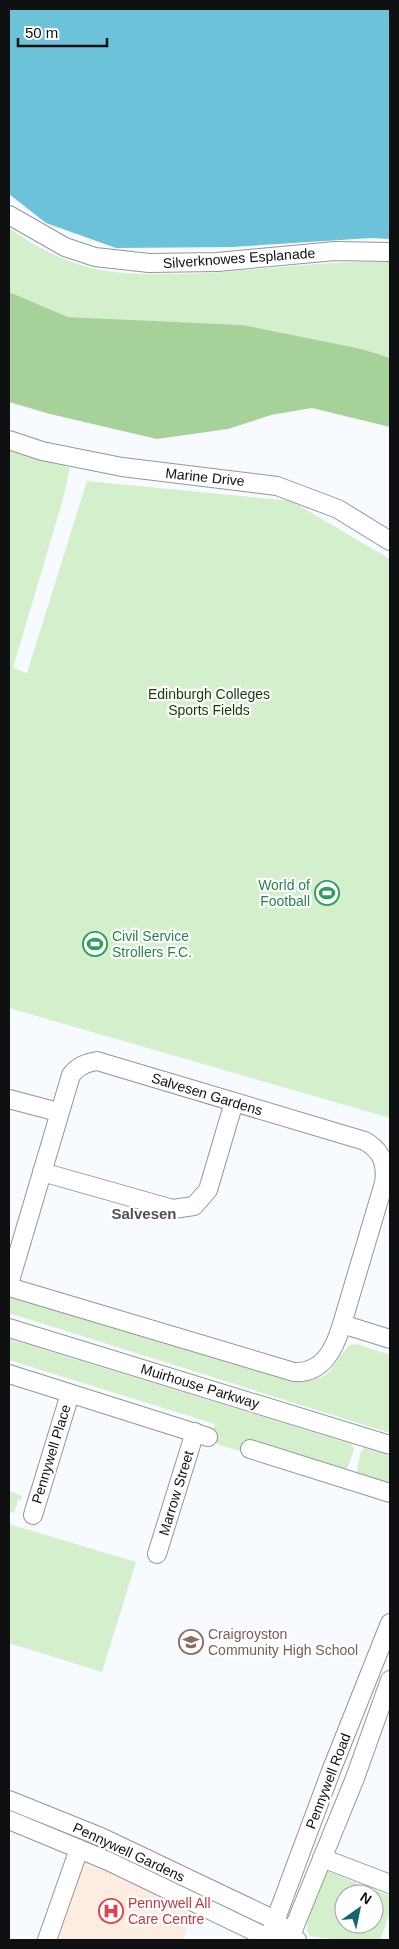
<svg xmlns="http://www.w3.org/2000/svg" width="399" height="1949" viewBox="0 0 399 1949" font-family="Helvetica,sans-serif">
<style>
.commercial{fill:#fdede1}
.green{fill:#d4efcc;fill-rule:evenodd}
.forest{fill:#a6d29a}
.water{fill:#6cc2d9}
.lines{fill:none;stroke-linecap:round;stroke-linejoin:round}
.minor-casing{stroke:#939699;stroke-width:20}
.minor{stroke:#fff;stroke-width:18}
.labels{text-anchor:middle;stroke-width:4.5;stroke-linejoin:round;paint-order:stroke}
.street-label{font-size:14px;fill:#0f1011;stroke:#fff}
.park-label{font-size:14px;fill:#143d03;stroke:#fff}
.leisure-label{font-size:14px;fill:#27864d;stroke:#fff;text-anchor:end}
.education-label{font-size:14px;fill:#785e54;stroke:#fff;text-anchor:start}
.health-label{font-size:14px;fill:#be3a42;stroke:#fff;text-anchor:start}
.neighbourhood-label{font-size:15px;font-weight:bold;fill:#4e5053;stroke:#fff}
</style>
<rect width="100%" height="100%" fill="#f7fafe"/>
<polygon class="commercial" points="75,1853 198,1913 190,1919 183,1940 44,1940"/>
<g class="green">
<path d="M9,228c23,17 54,33 82,40 24,6 51,6 75,6 75,0 149,-14 224,-12v96l-28,-9 -119,-24 -175,-8 -59,-25z"/>
<polygon points="9,449 70,468 63,499 13,668 27,673 87,481 291,501 390,559 390,1118 9,1008"/>
<path d="M9,1296l289,84c37,2 31,-15 52,-35l7,-1 33,11v78l-381,-120z"/>
<polygon points="9,1339 351,1444 354,1449 348,1467 345,1471 340,1471 243,1441 240,1451 210,1442 215,1424 9,1360"/>
<polygon points="365,1448 390,1456 390,1487 356,1474 361,1451"/>
<polygon points="9,1491 22,1496 21,1500 18,1500 14,1513 9,1512"/>
<polygon points="9,1524 136,1562 102,1672 9,1643"/>
<path d="M327,1871l63,25v17l-10,27h-40l-30,-4c-11,-11 11,-51 17,-65zM344,1894h30v30h-30z"/>
</g>
<polygon class="forest" points="9,292 68,317 243,325 362,349 390,358 390,427 312,408 271,415 228,429 157,439 50,414 9,402"/>
<polygon class="water" points="9,9 390,9 390,239 371,238 232,247 116,248 46,223 9,194"/>
<g class="lines">
<defs>
<g id="minor">
<polyline points="9,215 65,247 95,257 149,263 217,262 335,251 390,252"/>
<polyline points="9,440 42,451 122,467 277,486 338,509 390,541"/>
<polyline points="9,1099 58,1112"/>
<polyline points="42,1172 173,1209 194,1206 208,1190 234,1102"/>
<path d="M9,1284l62,-209c7,-9 15,-12 26,-14l268,80c17,10 22,23 19,42l-42,141"/>
<path d="M9,1287l285,85c29,2 41,-24 48,-48l48,15"/>
<polyline points="9,1328 390,1445"/>
<polyline points="9,1374 208,1437"/>
<polyline points="250,1449 390,1493"/>
<polyline points="33,1515 70,1394"/>
<polyline points="157,1554 195,1432"/>
<polyline points="9,1800 101,1837 275,1920 297,1940"/>
<polyline points="9,1820 108,1861 268,1938 280,1939"/>
<polyline points="322,1858 390,1884"/>
<polyline points="47,1940 79,1849"/>
<polyline points="268,1940 331,1771 390,1623"/>
<polyline points="289,1940 355,1778 390,1680"/>
</g>
</defs>
<use href="#minor" class="minor-casing"/>
<use href="#minor" class="minor"/>
</g>
<defs>
<symbol id="stadium-ring" viewBox="-11 -11 22 22"><circle r="9.5" fill="#fff" stroke="#2e9e5b" stroke-width="1.5"/><path d="M0-5a6.5 5 0 1 0 0 10a6.5 5 0 1 0 0-10ZM-3.5-1.8h7v3.6h-7Z" fill="#2e9e5b"/></symbol>
<symbol id="school-ring" viewBox="-11 -11 22 22"><circle r="9.5" fill="#fff" stroke="#8d6e63" stroke-width="1.5"/><path d="M0-5L7-2L0 1L-7-2ZM-4 1L0 2.5L4 1V4Q0 6-4 4Z" fill="#8d6e63"/></symbol>
<symbol id="hospital-ring" viewBox="-11 -11 22 22"><circle r="9.5" fill="#fff" stroke="#e0444e" stroke-width="1.5"/><path d="M-5-5h3v3.5h4V-5h3V5h-3V1.5h-4V5h-3Z" fill="#e0444e"/></symbol>
</defs>
<g fill-rule="evenodd">
<use href="#stadium-ring" x="313" y="879" width="28" height="28"/>
<use href="#stadium-ring" x="81" y="930" width="28" height="28"/>
<use href="#school-ring" x="177" y="1628" width="28" height="28"/>
<use href="#hospital-ring" x="97" y="1897" width="28" height="28"/>
</g>
<g class="labels">
<g class="street-label">
<text transform="translate(239 258) rotate(-4)" y="5">Silverknowes Esplanade</text>
<text transform="translate(205 477) rotate(6)" y="5">Marine Drive</text>
<text transform="translate(207 1094) rotate(17)" y="5">Salvesen Gardens</text>
<text transform="translate(200 1386) rotate(17)" y="5">Muirhouse Parkway</text>
<text transform="translate(51 1454) rotate(-73)" y="5">Pennywell Place</text>
<text transform="translate(176 1493) rotate(-73)" y="5">Marrow Street</text>
<text transform="translate(328 1781) rotate(-69)" y="5">Pennywell Road</text>
<text transform="translate(129 1852) rotate(25)" y="5">Pennywell Gardens</text>
</g>
<g class="park-label">
<text x="209" y="699">Edinburgh Colleges<tspan x="209" dy="16">Sports Fields</tspan></text>
</g>
<g class="leisure-label">
<text x="310" y="890">World of<tspan x="310" dy="16">Football</tspan></text>
<text x="112" y="941" text-anchor="start">Civil Service<tspan x="112" dy="16">Strollers F.C.</tspan></text>
</g>
<g class="education-label">
<text x="208" y="1639">Craigroyston<tspan x="208" dy="16">Community High School</tspan></text>
</g>
<g class="health-label">
<text x="128" y="1908">Pennywell All<tspan x="128" dy="16">Care Centre</tspan></text>
</g>
<g class="neighbourhood-label">
<text x="144" y="1219">Salvesen</text>
</g>
</g>
<rect width="399" height="1949" fill="none" stroke="#0f1011" stroke-width="20"/>
<g transform="translate(359 1909) rotate(33)"><circle r="24" fill="#ffffff" stroke="#9f9fa0"/>
<path d="M0-4L9 19L0 12L-9 19Z" fill="#1a6371"/>
<text y="-8" font-size="14" font-weight="bold" text-anchor="middle" fill="#0f1011">N</text>
</g>
<path d="M18 38v8h89v-8" fill="none" stroke="#0f1011" stroke-width="2.5"/>
<text x="25" y="38" font-size="15" fill="#0f1011" stroke="#ffffff" stroke-width="4" paint-order="stroke">50 m</text>
</svg>
